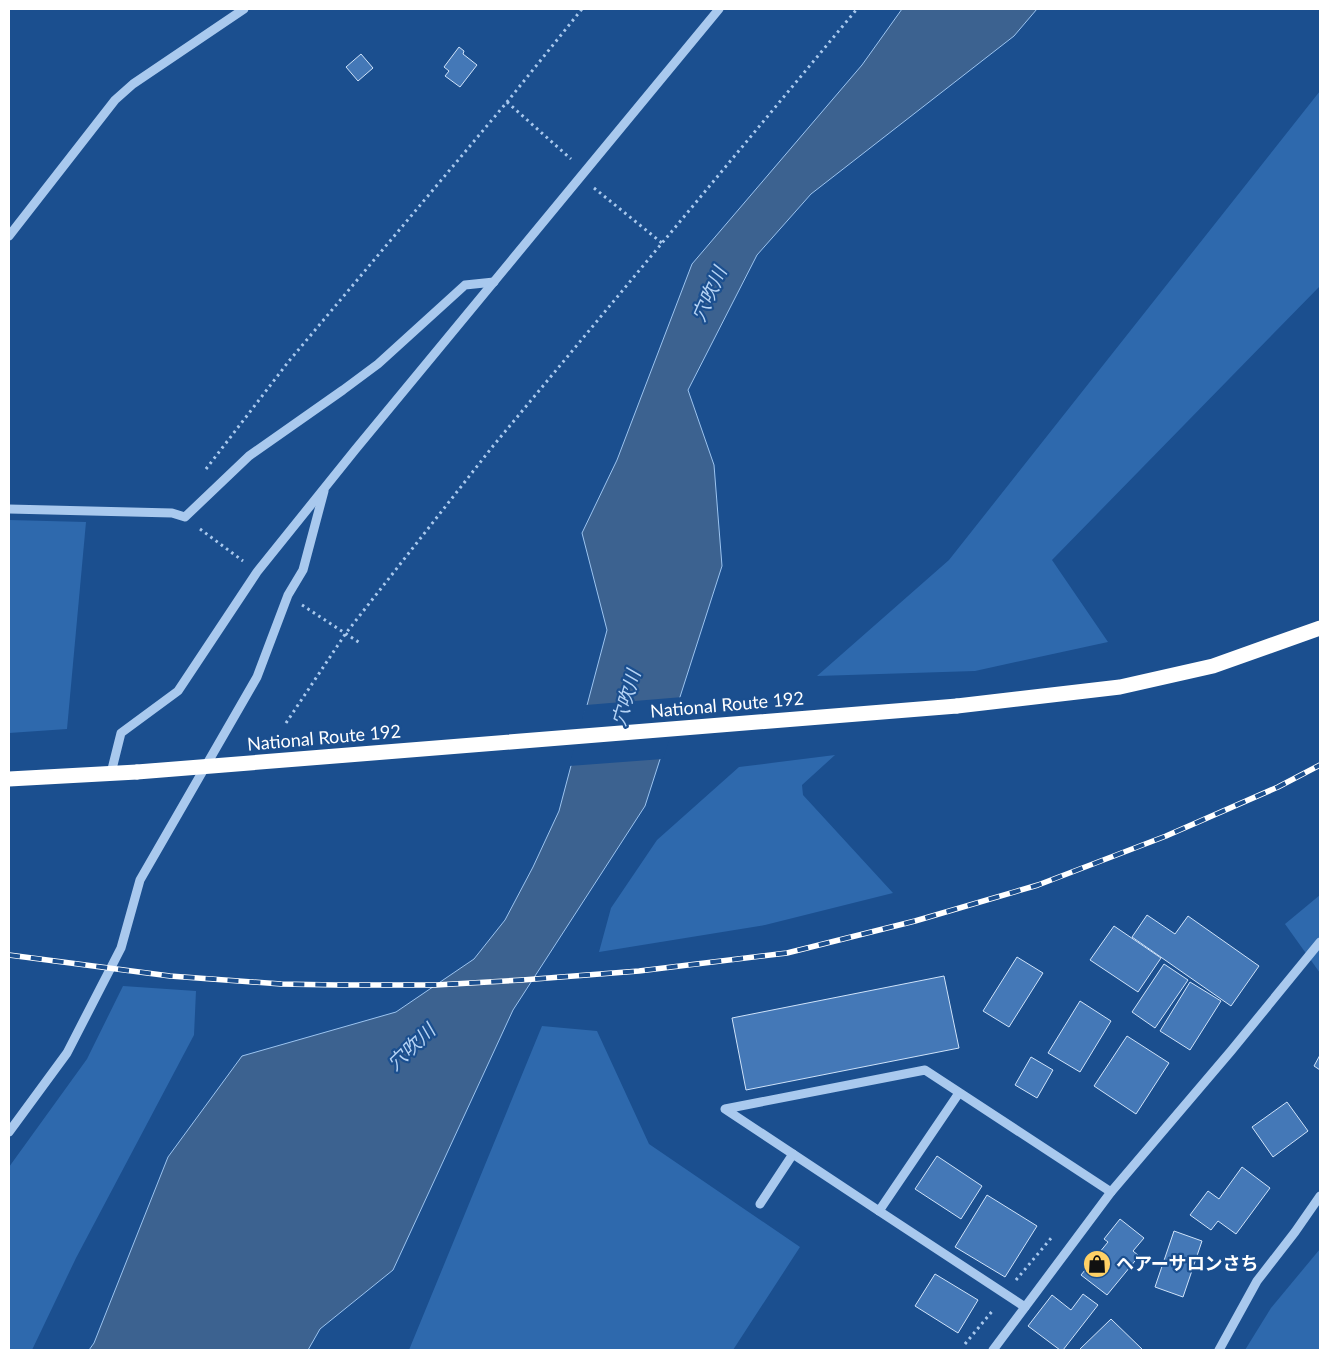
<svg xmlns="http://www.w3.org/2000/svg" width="1329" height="1359" viewBox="0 0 1329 1359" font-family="Lato,'Noto Sans JP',sans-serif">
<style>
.green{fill:#2e69ad}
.water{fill:#3c6290;stroke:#9cc4f0}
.pier{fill:#1b4f8f}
.building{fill:#4478b7;stroke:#cfe3fa}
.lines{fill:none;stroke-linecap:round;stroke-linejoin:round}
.path{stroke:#a9c9ee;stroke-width:3;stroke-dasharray:2.5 4;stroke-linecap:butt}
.minor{stroke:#a9c9ee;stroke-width:9}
.highway{stroke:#fff;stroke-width:15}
.rail-casing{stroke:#fff;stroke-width:5.5}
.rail{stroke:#1b4f8f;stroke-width:4;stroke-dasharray:11;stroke-linecap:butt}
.highway-bridge{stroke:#fff;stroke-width:15}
.labels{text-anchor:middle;stroke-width:4.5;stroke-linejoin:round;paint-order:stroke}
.street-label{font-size:18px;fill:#fff;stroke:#1b4f8f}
.poi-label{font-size:18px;font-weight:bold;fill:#fff;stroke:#1b4f8f;text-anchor:start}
.water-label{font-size:19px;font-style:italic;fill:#b5d3f5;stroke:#1b4f8f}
</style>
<rect width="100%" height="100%" fill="#1b4f8f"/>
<g class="green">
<polygon points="1320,91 1320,286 1052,560 1108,642 975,671 817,676 949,560"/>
<polygon points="9,520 86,522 67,729 9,733"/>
<polygon points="835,755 802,785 803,795 893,893 765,925 599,952 611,908 657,840 739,767"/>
<polygon points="1320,895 1320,973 1285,924"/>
<polygon points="123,986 196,991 194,1035 76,1258 32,1350 9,1350 9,1167 87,1059"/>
<polygon points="542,1026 597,1031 649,1144 800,1247 733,1350 409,1350"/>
<polygon points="1320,1249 1320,1350 1245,1350 1271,1308"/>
</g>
<polygon class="water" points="902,9 1037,9 1014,36 811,194 757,255 688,390 714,465 722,566 645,806 513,1010 393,1270 320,1329 308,1350 89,1350 94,1343 168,1157 242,1056 396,1012 474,959 505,920 533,867 559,811 607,630 582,533 617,460 692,264 862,65"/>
<polygon class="pier" points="683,697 663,759 569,766 586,705"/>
<g class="building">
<polygon points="459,47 464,51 463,54 477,65 460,87 445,76 449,71 444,67"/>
<polygon points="361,54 373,68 358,81 346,67"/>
<polygon points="1147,915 1175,934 1188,916 1259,966 1231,1006 1132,937"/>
<polygon points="1114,926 1161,958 1138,992 1090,960"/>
<polygon points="1017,957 1043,973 1009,1027 983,1011"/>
<polygon points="1164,964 1188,980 1155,1028 1132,1012"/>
<polygon points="944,976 959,1048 746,1090 732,1018"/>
<polygon points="1190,982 1221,1001 1190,1050 1160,1031"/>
<polygon points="1080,1001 1111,1021 1080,1072 1048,1053"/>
<polygon points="1127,1036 1169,1063 1136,1114 1094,1086"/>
<polygon points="1320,1055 1320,1070 1314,1066"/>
<polygon points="1031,1057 1053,1070 1037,1098 1015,1085"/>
<polygon points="1287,1102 1308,1131 1273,1157 1252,1127"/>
<polygon points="937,1156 982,1186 961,1219 915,1189"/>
<polygon points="1242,1167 1270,1188 1236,1234 1218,1221 1211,1230 1190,1215 1208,1191 1219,1199"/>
<polygon points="987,1195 1037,1226 1005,1277 955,1247"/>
<polygon points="1120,1219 1144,1238 1133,1251 1139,1256 1107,1295 1081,1275 1108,1242 1104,1239"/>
<polygon points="1174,1231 1202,1241 1183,1297 1155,1287"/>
<polygon points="935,1274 978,1300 958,1333 915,1306"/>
<polygon points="1083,1294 1098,1305 1063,1350 1060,1350 1028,1326 1052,1295 1071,1310"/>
<polygon points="1111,1319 1143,1350 1081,1350 1080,1349"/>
</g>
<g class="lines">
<g class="path">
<polyline points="507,102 571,159"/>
<polyline points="594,188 662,243"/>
<polyline points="206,469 289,361 507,102 582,9"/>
<polyline points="200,529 243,561"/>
<polyline points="302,605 360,643"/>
<polyline points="286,723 346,633 493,446 857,9"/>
<polyline points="1016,1280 1052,1237"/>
<polyline points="965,1344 994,1309"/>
</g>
<g class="minor">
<polyline points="9,236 115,100 133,84 244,9"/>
<polyline points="9,509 172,513 185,517 249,456 343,390 378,364 465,285 494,282"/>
<polyline points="111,773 121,733 178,691 257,572 355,450 719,9"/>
<polyline points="959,1093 879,1211 725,1109 925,1070 1111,1192"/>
<polyline points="9,1132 67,1053 121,948 140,880 257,677 288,595 303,570 324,491"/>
<polyline points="760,1204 793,1154"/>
<polyline points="879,1211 1025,1307"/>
<polyline points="993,1350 1111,1192 1231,1051 1320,942"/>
<polyline points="1219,1350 1257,1281 1295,1232 1320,1196"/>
</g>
<g class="highway">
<polyline points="957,706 1120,687 1213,666 1320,628"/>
<polyline points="9,779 137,772"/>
</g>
<defs>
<polyline id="rail" points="9,955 170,976 281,984 336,985 436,985 522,980 639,971 787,953 915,921 1038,885 1166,836 1278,787 1320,765"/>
</defs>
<use href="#rail" class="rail-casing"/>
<use href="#rail" class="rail"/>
<polyline class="highway-bridge" points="137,772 957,706"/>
</g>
<defs>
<symbol id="shop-disc" viewBox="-11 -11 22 22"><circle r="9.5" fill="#ffd166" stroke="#1b4f8f"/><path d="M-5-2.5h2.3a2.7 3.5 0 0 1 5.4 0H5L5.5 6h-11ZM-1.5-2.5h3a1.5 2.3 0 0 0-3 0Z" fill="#111"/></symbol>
</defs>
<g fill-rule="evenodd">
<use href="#shop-disc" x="1081" y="1248" width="32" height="32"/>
</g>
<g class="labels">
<g class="street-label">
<text transform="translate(727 705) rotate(-5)" y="6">National Route 192</text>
<text transform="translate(324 738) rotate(-5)" y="6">National Route 192</text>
</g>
<g class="poi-label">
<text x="1116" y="1270">ヘアーサロンさち</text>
</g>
<g class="water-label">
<text transform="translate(709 294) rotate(-66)" y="7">穴吹川</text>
<text transform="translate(626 698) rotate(-74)" y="7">穴吹川</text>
<text transform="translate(411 1047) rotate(-44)" y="7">穴吹川</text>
</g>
</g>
<rect width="1329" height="1359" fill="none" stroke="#ffffff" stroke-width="20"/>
</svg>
